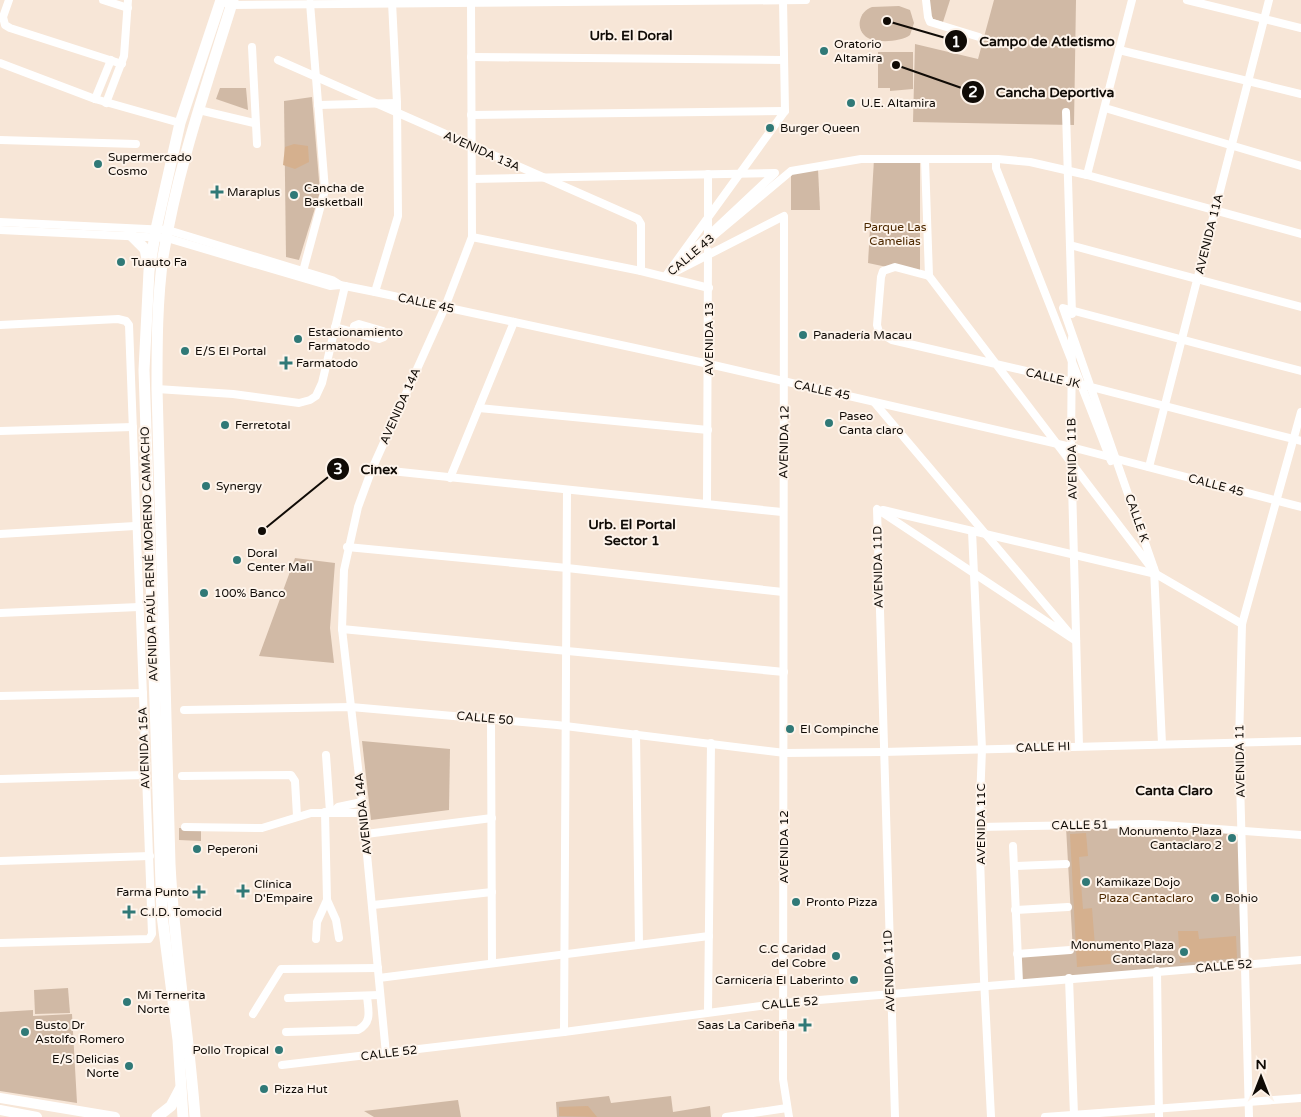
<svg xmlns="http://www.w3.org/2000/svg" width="1301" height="1117" viewBox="0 0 1301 1117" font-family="'Varela Round',sans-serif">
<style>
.green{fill:#d0b9a5}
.forest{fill:#d5b08e}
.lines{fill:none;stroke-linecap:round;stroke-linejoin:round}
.minor{stroke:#fff;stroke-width:8}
.secondary{stroke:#fff;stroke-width:10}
.primary{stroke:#fff;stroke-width:11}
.poi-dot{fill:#307977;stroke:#fef4eb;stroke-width:2}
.labels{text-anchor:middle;stroke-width:4;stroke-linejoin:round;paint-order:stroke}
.poi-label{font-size:12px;fill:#100b06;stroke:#fef4eb;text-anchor:start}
.street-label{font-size:12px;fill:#100b06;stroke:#fef4eb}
.park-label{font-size:12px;fill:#4d2900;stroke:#fef4eb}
.neighbourhood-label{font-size:14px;font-weight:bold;fill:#100b06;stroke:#fef4eb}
.leader{fill:none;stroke:#100b06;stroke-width:2}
.callout-dot{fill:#100b06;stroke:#fef4eb;stroke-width:2}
.mark-label{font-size:15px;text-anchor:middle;font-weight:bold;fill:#fff}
.callout-label{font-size:14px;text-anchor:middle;font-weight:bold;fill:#100b06;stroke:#fef4eb;stroke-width:4;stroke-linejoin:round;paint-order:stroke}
</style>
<rect width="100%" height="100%" fill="#f7e6d7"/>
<g class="green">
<polygon points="926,0 950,0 943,22 926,17"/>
<polygon points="994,0 1076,0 1074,125 913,122 915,44 978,59"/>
<path d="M872,7l27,-1 11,4 4,13 -4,12c-9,7 -33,8 -42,3 -14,-8 -9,-27 4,-31z"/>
<polygon points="878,52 913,52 913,89 890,91 890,88 878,88"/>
<polygon points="220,88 246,88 248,110 216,99"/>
<polygon points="312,97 320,192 299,260 286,257 284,101"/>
<polygon points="874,159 920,160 920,274 868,263"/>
<polygon points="818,169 820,210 791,210 791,174"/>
<polygon points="295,558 335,563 330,628 334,663 259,656"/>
<polygon points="362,741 450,749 449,810 371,820"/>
<polygon points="1149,825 1240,833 1242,963 1020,981 1019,955 1073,952 1066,827"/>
<polygon points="179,828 201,829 201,841 179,840"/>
<polygon points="68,988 70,1013 35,1014 34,990"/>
<polygon points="33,1010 33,1016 72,1014 77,1103 0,1091 0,1012"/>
<polygon points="609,1096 611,1103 671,1096 673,1112 710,1106 711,1117 557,1117 556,1102"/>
<polygon points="458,1100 461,1117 374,1117 364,1111"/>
</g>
<g class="forest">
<polygon points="294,144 308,146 309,162 295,169 283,165 285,147"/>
<polygon points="1086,833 1088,856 1079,857 1083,909 1092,908 1095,946 1110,946 1111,964 1077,967 1070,834"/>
<polygon points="1178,931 1198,931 1199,939 1236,936 1237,958 1180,963"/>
<polygon points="588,1106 597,1117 559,1116 559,1107"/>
</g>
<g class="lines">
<g class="minor">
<polyline points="9,0 3,17 5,25 10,28 122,64"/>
<polyline points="103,0 128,8"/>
<polyline points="783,0 785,111 665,277 784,216 783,1079 789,1117"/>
<polyline points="926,0 928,17 930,22 979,37"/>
<polyline points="1187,0 1301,28"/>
<polyline points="220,1 231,5 806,0"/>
<polyline points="252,47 257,144"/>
<polyline points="1119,50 1301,94"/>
<polyline points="471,57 783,60"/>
<polyline points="278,60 638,219 641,224 641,271"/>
<polyline points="0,63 95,99 180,123"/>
<polyline points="95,99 111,60"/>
<polyline points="106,103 124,56 128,0"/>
<polyline points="318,105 397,103"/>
<polyline points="1105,108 1301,166"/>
<polyline points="199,110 254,123"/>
<polyline points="1066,112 1072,314"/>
<polyline points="471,115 785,111"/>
<polyline points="0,140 136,144"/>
<polyline points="996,159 996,168 1111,461"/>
<polyline points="925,160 929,276"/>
<polyline points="708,174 708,237"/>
<polyline points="1087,175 1132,0"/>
<polyline points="472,179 775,173 677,265"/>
<polyline points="0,222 168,230 332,280 340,285"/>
<polyline points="0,230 167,238 330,286 340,285 375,292 709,364 1071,447 1301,507"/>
<polyline points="472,237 641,271 709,288"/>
<polyline points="1070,245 1301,307"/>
<polyline points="675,268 791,171 861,159 998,159 1030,162 1087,175 1301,234"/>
<polyline points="302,275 325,190 310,3"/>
<polyline points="375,292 398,216 397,103 392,2"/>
<polyline points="0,325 118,319 126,321 129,325 152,934 149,939 0,943"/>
<polyline points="335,327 379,339 384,337 385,334 383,331 359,324 354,326 353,331"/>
<polyline points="1072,338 1071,447 1079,746"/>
<polyline points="1301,371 1063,308 1156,574 929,276 895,267 883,271 881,277 877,325 879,332 892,340 1065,380 1072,382 1301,441"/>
<polyline points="157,389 233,394 299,403 310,400 316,396 322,383 345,286"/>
<polyline points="874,402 1076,641 877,509 895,1117"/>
<polyline points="479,408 708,430"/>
<polyline points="0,431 133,427"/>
<polyline points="1149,467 1269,0"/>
<polyline points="372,469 782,512"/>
<polyline points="450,478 514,322"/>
<polyline points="707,504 708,251"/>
<polyline points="883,510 1156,574 1242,624"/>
<polyline points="972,531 982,749 979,827 984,979 991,1117"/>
<polyline points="0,534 135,526"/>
<polyline points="347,547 567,568 783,592"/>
<polyline points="1154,569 1162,744"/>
<polyline points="0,613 139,607"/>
<polyline points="342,629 784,672"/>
<polyline points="0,696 143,693"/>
<polyline points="184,710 351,707 557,725 785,753 883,752 1301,741"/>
<polyline points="491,719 492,963"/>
<polyline points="636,734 639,944"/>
<polyline points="326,755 330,812"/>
<polyline points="182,776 291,775 295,781 297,816"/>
<polyline points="0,779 145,775"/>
<polyline points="325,812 327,900 336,920 339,938"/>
<polyline points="333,812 338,807 362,802"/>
<polyline points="185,827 262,828 311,813 363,813"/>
<polyline points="979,827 1149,824 1301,835"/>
<polyline points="366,834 492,818"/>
<polyline points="1013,846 1019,983"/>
<polyline points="0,861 150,856"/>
<polyline points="1014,866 1066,864"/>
<polyline points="373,905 492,892"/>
<polyline points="1015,910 1068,907"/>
<polyline points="316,939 317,922 327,900"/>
<polyline points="1017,954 1070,950"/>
<polyline points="1157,971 1159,1117"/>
<polyline points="379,978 709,936"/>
<polyline points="1069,978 1074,1115"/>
<polyline points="288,998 380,995"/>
<polyline points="708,1012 711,743"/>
<polyline points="253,1014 281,969 378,968"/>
<path d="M286,1032l72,-2c15,-8 10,-20 9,-34"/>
<polyline points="564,1032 567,490"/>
<polyline points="386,1054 362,802 342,629 344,570 358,507 372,469 445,307 472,237 471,0"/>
<polyline points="282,1065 564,1032 783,1003 1301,960"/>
<polyline points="726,1117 787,1108"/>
<polyline points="1045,1117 1301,1098"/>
<polyline points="1249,1117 1239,743 1242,624 1301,412"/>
</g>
<g class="secondary">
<polyline points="0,1098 115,1117"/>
<polyline points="0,1110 37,1117"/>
</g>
<g class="primary">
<polyline points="131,235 145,249 148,264"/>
<polyline points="157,1117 171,1106 180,1089"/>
<polyline points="183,1117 178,1040 162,915 144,370 149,271 156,229 180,123 221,0"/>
<path d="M195,1117c-6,-85 -21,-168 -25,-253l-13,-475c0,-44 0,-89 6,-132 14,-88 44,-173 70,-257"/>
</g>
</g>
<g class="poi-dot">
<circle cx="824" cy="51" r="5"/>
<circle cx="851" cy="103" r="5"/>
<circle cx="770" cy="128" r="5"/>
<circle cx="98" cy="164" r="5"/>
<path d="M214.5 184.5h5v5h5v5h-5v5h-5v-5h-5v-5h5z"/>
<circle cx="294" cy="195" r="5"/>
<circle cx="121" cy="262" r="5"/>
<circle cx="803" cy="335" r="5"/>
<circle cx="298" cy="339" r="5"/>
<circle cx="185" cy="351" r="5"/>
<path d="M283.5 355.5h5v5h5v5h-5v5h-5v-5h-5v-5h5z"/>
<circle cx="829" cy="423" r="5"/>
<circle cx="225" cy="425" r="5"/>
<circle cx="206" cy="486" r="5"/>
<circle cx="237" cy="560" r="5"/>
<circle cx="204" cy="593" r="5"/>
<circle cx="790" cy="729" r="5"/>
<circle cx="1232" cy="838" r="5"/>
<circle cx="197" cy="849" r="5"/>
<circle cx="1086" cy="882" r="5"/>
<path d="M240.5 883.5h5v5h5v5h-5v5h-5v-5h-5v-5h5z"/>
<path d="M196.5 884.5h5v5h5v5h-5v5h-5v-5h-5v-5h5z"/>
<circle cx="1215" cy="898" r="5"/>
<circle cx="796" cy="902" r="5"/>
<path d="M126.5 904.5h5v5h5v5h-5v5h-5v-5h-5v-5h5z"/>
<circle cx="1184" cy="952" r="5"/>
<circle cx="836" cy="956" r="5"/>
<circle cx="854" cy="980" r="5"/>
<circle cx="127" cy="1002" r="5"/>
<path d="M802.5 1017.5h5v5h5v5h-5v5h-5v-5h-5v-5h5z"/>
<circle cx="25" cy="1032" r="5"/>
<circle cx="279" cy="1050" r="5"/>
<circle cx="129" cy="1066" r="5"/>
<circle cx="264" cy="1089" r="5"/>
</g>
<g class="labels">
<g class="poi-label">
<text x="834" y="48">Oratorio<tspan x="834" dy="14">Altamira</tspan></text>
<text x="861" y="107">U.E. Altamira</text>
<text x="780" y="132">Burger Queen</text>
<text x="108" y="161">Supermercado<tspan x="108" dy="14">Cosmo</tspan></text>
<text x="304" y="192">Cancha de<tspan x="304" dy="14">Basketball</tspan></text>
<text x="227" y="196">Maraplus</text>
<text x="131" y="266">Tuauto Fa</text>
<text x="308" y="336">Estacionamiento<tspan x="308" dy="14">Farmatodo</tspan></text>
<text x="813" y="339">Panadería Macau</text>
<text x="195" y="355">E/S El Portal</text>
<text x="296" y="367">Farmatodo</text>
<text x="839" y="420">Paseo<tspan x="839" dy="14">Canta claro</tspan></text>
<text x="235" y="429">Ferretotal</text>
<text x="216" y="490">Synergy</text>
<text x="247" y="557">Doral<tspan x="247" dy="14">Center Mall</tspan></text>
<text x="214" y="597">100% Banco</text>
<text x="800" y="733">El Compinche</text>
<text x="1222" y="835" text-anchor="end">Monumento Plaza<tspan x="1222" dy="14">Cantaclaro 2</tspan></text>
<text x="207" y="853">Peperoni</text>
<text x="1096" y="886">Kamikaze Dojo</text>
<text x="254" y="888">Clínica<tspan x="254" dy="14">D'Empaire</tspan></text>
<text x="189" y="896" text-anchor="end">Farma Punto</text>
<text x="1225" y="902">Bohio</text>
<text x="806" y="906">Pronto Pizza</text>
<text x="140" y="916">C.I.D. Tomocid</text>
<text x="1174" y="949" text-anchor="end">Monumento Plaza<tspan x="1174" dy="14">Cantaclaro</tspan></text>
<text x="826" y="953" text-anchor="end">C.C Caridad<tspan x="826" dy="14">del Cobre</tspan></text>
<text x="844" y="984" text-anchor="end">Carnicería El Laberinto</text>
<text x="137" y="999">Mi Ternerita<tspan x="137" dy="14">Norte</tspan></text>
<text x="35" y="1029">Busto Dr<tspan x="35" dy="14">Astolfo Romero</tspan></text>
<text x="795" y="1029" text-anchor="end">Saas La Caribeña</text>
<text x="269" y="1054" text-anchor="end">Pollo Tropical</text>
<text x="119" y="1063" text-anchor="end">E/S Delicias<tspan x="119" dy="14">Norte</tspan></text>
<text x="274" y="1093">Pizza Hut</text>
</g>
<g class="street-label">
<text transform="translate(482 151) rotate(24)" y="4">AVENIDA 13A</text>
<text transform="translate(1209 234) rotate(-76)" y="4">AVENIDA 11A</text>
<text transform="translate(691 255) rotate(-40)" y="4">CALLE 43</text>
<text transform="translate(426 303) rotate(12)" y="4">CALLE 45</text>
<text transform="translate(709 339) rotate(-90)" y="4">AVENIDA 13</text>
<text transform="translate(1053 378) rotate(13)" y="4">CALLE JK</text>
<text transform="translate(822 390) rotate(12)" y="4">CALLE 45</text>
<text transform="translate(400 406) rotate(-66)" y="4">AVENIDA 14A</text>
<text transform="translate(784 442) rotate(-89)" y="4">AVENIDA 12</text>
<text transform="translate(1072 459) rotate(-91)" y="4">AVENIDA 11B</text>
<text transform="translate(1216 485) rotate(15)" y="4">CALLE 45</text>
<text transform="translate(1137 518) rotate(71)" y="4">CALLE K</text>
<text transform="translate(149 554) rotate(-92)" y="4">AVENIDA PAÚL RENÉ MORENO CAMACHO</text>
<text transform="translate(878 567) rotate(-91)" y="4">AVENIDA 11D</text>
<text transform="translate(485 718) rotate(5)" y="4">CALLE 50</text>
<text transform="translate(1043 747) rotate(-2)" y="4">CALLE HI</text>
<text transform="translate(144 748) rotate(-92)" y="4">AVENIDA 15A</text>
<text transform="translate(1240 761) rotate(-91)" y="4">AVENIDA 11</text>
<text transform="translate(363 814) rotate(-96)" y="4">AVENIDA 14A</text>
<text transform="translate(981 824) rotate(-90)" y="4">AVENIDA 11C</text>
<text transform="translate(1080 825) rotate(-1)" y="4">CALLE 51</text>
<text transform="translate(784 847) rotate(-90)" y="4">AVENIDA 12</text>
<text transform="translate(1224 966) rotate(-5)" y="4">CALLE 52</text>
<text transform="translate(889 971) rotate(-92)" y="4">AVENIDA 11D</text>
<text transform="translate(790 1003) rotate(-5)" y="4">CALLE 52</text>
<text transform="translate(389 1053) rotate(-7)" y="4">CALLE 52</text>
</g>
<g class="park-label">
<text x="895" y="231">Parque Las<tspan x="895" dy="14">Camelias</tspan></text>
<text x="1146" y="902">Plaza Cantaclaro</text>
</g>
<g class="neighbourhood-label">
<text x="631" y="40">Urb. El Doral</text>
<text x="632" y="529">Urb. El Portal<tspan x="632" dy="16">Sector 1</tspan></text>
<text x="1174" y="795">Canta Claro</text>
</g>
</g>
<path class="leader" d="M887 21L956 41M896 65L973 92M262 531L338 469"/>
<g class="callout-dot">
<circle cx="887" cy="21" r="5"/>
<circle cx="896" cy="65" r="5"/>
<circle cx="262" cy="531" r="5"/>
<circle cx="956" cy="41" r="12"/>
<circle cx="973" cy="92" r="12"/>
<circle cx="338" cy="469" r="12"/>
</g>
<g class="mark-label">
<text x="956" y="47">1</text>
<text x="973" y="97">2</text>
<text x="338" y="474">3</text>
</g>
<g class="callout-label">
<text x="1047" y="46">Campo de Atletismo</text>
<text x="1055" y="97">Cancha Deportiva</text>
<text x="379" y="474">Cinex</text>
</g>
<g transform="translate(1261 1077)" stroke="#fef4eb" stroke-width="4" paint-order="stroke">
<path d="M0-4L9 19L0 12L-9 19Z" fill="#100b06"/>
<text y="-8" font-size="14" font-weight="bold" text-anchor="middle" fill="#100b06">N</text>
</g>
</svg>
